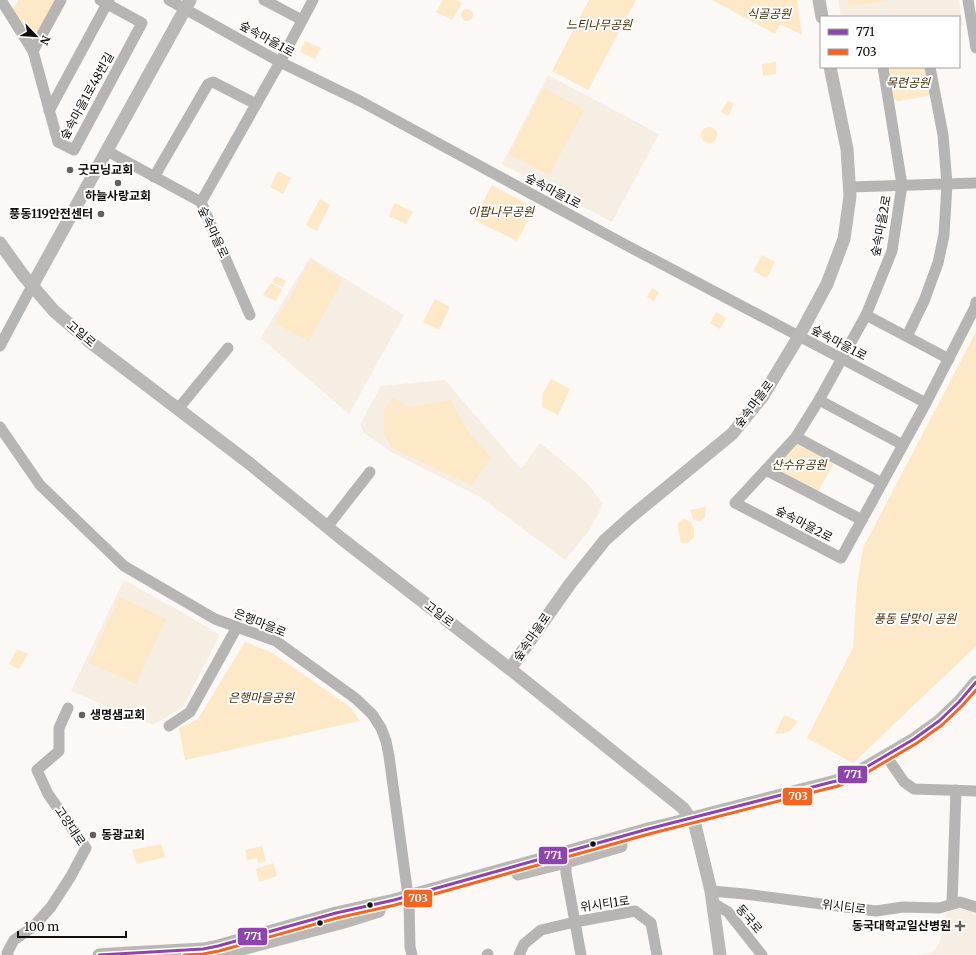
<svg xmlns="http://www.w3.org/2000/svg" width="976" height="955" viewBox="0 0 976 955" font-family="Merriweather,'Noto Sans KR',serif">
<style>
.built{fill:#f6ede3}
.green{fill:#fde8c8}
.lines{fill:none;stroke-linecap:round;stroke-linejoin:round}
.minor{stroke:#b6b5b4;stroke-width:11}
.major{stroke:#bab7b5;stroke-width:13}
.bus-1-casing{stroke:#fff;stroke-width:6}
.bus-2-casing{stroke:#fff;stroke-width:6}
.bus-1{stroke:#8e44ad;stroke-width:3}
.bus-2{stroke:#f26522;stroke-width:3}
.poi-dot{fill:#63605d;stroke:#fff;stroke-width:1.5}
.bus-dot{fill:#110e0b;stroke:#fff;stroke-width:1.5}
.labels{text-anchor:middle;stroke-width:4;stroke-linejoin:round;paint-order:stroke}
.park-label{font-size:12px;font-style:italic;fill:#48320b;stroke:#fff}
.street-label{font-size:12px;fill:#110e0b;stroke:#fff}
.poi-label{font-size:12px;font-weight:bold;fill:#110e0b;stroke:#fff;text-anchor:start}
.line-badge{stroke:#fff;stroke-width:1.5}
.badge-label{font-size:11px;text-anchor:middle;font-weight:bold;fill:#fff}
</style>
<rect width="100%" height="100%" fill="#fbf8f5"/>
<g class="built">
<polygon points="838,0 959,0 963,26 959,27 959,17 841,17"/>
<polygon points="548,75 659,134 612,222 502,164"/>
<polygon points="310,257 404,315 349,414 261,338"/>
<polygon points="445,380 521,469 540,443 560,459 587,483 603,504 589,531 565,560 482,498 393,453 364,433 360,424 381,386"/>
<polygon points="124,580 192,618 218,634 219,636 183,707 153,725 71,691"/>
<polygon points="960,905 976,911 976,955 915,955 932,953 940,942 947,908"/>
</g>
<g class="green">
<polygon points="19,0 59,0 36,42 31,42 13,10"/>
<polygon points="443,0 456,0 462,3 452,20 436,12"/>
<polygon points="589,0 636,0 588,90 552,71"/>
<polygon points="712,0 797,0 802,35 780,24 775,34"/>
<polygon points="848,0 891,0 849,6"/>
<circle cx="467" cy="15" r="6"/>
<polygon points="305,41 321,48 315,59 300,52"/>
<polygon points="776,62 776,74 763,76 762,64"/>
<polygon points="889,67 927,67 931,93 928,96 898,101 894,99"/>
<polygon points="544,88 584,110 549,175 509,154"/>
<polygon points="728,101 734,104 728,116 721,112"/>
<circle cx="709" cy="135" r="8"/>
<polygon points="278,171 291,178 283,194 270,187"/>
<polygon points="492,185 535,208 517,241 474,220"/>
<polygon points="320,199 330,205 317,231 306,225"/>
<polygon points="395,203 413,212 406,224 389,216"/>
<polygon points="762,255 775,262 767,278 753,271"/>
<polygon points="311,260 342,281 309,341 275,323"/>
<polygon points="276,276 286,281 283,287 272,282"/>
<polygon points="271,283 282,289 276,301 263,295"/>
<polygon points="652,288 659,292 654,301 647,297"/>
<polygon points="435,299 450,307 439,330 423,322"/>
<polygon points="716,312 726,318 720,329 710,323"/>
<polygon points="976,332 976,646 853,763 807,738 853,648 857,585 863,548"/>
<polygon points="551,379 570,389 558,415 542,407 543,393"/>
<polygon points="393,398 409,407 451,400 458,415 470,434 491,458 471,485 392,448 384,434 384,410"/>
<polygon points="793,444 797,444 834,463 817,493 773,470"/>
<polygon points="706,507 705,517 700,522 693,519 690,510"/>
<polygon points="683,519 690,521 694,528 694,537 688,543 681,543 677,524"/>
<polygon points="119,597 166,619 136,684 89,663"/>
<polygon points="245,642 271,652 350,707 360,721 185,760 179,728 198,719"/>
<polygon points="17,649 28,654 19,669 9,664"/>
<path d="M784,715l14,6c-7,10 -10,13 -23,13z"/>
<polygon points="161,844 165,857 137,864 132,850"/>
<polygon points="262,846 266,861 258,863 257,858 247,860 245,850"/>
<polygon points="273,863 277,876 259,882 256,869"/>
</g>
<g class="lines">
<g class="minor">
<polyline points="1,0 33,51 58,142 74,150 142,23 100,0"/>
<polyline points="169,0 280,62 360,101 624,244 926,403"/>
<polyline points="264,0 302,20"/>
<polyline points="968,0 976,48"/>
<polyline points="33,51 61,0"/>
<polyline points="883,67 902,185 892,251 866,315 819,400 796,437 735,503 841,558 926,403 975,307 976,302"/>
<polyline points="49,111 109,0"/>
<polyline points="107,151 201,202 250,315"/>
<polyline points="154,177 208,84 213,82 256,104"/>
<polyline points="850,187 976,183"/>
<polyline points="201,202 280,62 313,0"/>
<polyline points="866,315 949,359"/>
<polyline points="907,336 924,301 938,263 944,235 947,184 943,135 930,67"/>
<polyline points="0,346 32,286"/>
<polyline points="819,400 903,445"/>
<polyline points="178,409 228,348"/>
<polyline points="0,427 40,485 124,566 215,619 276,641 298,657 355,698 372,714 381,728 386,741 389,756 409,903 410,947 412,955"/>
<polyline points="796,437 882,483"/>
<polyline points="766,470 862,520"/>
<polyline points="327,527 370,472"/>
<polyline points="169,726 190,712 237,627"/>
<polyline points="891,763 904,782 914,789 976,791"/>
<polyline points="566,862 566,873 581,955"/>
<polyline points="711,891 745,894 876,911 903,907 939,908 960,902 976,907"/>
<polyline points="713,903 728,912 762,955"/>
<polyline points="952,904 956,790"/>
<polyline points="8,955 7,953 14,940 33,927 51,907 71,876 86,848 48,794 37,770 59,751 59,728 68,708"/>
<polyline points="487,955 488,954"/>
<polyline points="519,955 524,944 541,930 575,922 635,911 651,923 657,955"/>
</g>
<g class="major">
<polyline points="819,0 822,17"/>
<polyline points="0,243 23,275 54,311 90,342 249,463 342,539 510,669 683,808 695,825 711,891 720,955"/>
<polyline points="32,286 190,0"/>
<polyline points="510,669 570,584 605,540 632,516 732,434 763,396 799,336 827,284 844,239 850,196 847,149 830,67"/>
<polyline points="518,874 566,862 621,846"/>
<polyline points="99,955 128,953 203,949 218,946 336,913 394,900 648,829 673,823 836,781 858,772 914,739 939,721 959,702 976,682"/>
<polyline points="219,955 344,922 379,911"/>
</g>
<defs>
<polyline id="bus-1" points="99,955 203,949 218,946 336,913 394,900 648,829 836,781 858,772 914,739 939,721 959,702 976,682"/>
<polyline id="bus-2" points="184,955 203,954 219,951 337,918 395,905 649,834 838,786 861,776 917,743 942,725 962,706 976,690"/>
</defs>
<use href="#bus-1" class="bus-1-casing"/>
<use href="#bus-2" class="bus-2-casing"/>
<use href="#bus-1" class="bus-1"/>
<use href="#bus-2" class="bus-2"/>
</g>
<g class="poi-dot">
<circle cx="70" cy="170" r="4"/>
<circle cx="118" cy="183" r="4"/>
<circle cx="101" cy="214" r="4"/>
<circle cx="82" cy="715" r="4"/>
<circle cx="93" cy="835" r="4"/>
<path d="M958 920h4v4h4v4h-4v4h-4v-4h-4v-4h4z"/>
</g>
<g class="bus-dot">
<circle cx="593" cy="844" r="3.5"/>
<circle cx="370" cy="905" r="3.5"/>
<circle cx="320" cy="923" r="3.5"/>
</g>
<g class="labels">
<g class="park-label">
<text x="769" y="18">식골공원</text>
<text x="599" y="29">느티나무공원</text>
<text x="908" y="87">목련공원</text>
<text x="501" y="216">이팝나무공원</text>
<text x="799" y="469">산수유공원</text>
<text x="915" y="623">풍동 달맞이 공원</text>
<text x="261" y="702">은행마을공원</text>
</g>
<g class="street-label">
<text transform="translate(267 39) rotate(29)" y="4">숲속마을1로</text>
<text transform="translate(87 96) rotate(-61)" y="4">숲속마을1로48번길</text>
<text transform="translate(553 191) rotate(28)" y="4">숲속마을1로</text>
<text transform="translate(881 226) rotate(-79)" y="4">숲속마을2로</text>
<text transform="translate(213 232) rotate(65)" y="4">숲속마을로</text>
<text transform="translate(81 334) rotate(40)" y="4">고일로</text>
<text transform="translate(839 343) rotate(28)" y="4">숲속마을1로</text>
<text transform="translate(754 404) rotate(-53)" y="4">숲속마을로</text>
<text transform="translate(804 524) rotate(28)" y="4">숲속마을2로</text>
<text transform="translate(439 614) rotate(38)" y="4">고일로</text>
<text transform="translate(260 623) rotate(22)" y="4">은행마을로</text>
<text transform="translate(532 637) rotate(-55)" y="4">숲속마을로</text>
<text transform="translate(70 826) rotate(56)" y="4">고양대로</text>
<text transform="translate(605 904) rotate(-8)" y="4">위시티1로</text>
<text transform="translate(844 907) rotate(7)" y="4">위시티로</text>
<text transform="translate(749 919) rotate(50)" y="4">동국로</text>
</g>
<g class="poi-label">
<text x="78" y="174">굿모닝교회</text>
<text x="118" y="200" text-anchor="middle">하늘사랑교회</text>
<text x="93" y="218" text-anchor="end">풍동119안전센터</text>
<text x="90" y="719">생명샘교회</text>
<text x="101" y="839">동광교회</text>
<text x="951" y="930" text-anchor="end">동국대학교일산병원</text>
</g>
</g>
<g class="line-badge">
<rect x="837" y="765" width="31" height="19" rx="4" fill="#8e44ad"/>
<rect x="782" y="787" width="31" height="19" rx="4" fill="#f26522"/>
<rect x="538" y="846" width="30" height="19" rx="4" fill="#8e44ad"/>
<rect x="403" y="889" width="30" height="19" rx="4" fill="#f26522"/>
<rect x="237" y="927" width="31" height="19" rx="4" fill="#8e44ad"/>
</g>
<g class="badge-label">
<text x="853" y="778">771</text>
<text x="798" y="800">703</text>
<text x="553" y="859">771</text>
<text x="418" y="902">703</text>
<text x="253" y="940">771</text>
</g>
<rect x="820" y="16" width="140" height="52" fill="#ffffff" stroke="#a09f9d"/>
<rect x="828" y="29" width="20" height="6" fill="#8e44ad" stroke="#a09f9d"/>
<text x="856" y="36" font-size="12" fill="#110e0b">771</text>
<rect x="828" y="49" width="20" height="6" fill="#f26522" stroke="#a09f9d"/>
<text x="856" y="56" font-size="12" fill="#110e0b">703</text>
<g transform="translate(36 36) rotate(115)" stroke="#ffffff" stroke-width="3" paint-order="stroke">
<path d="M0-3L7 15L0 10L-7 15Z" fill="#110e0b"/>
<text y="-6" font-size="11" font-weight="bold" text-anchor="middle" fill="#110e0b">N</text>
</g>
<path d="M18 931v6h108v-6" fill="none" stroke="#110e0b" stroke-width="2"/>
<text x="24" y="931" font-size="12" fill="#110e0b" stroke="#ffffff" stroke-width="3" paint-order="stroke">100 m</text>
</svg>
